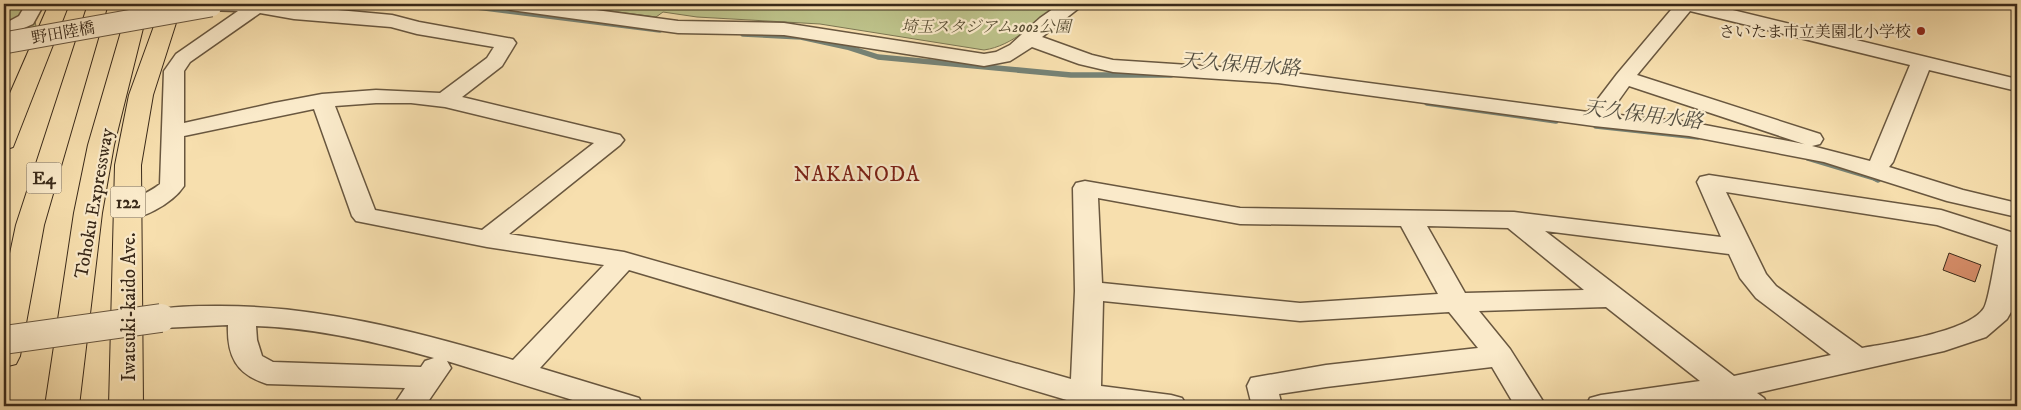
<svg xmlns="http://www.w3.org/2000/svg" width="2021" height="410" viewBox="0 0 2021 410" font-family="'IM FELL DW Pica','Noto Serif JP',serif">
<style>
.green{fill:#bdc28a;stroke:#7c7652}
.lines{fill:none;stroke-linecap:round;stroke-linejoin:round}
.stream-far1{stroke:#768275;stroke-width:5.5}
.stream{stroke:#768275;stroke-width:7}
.building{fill:#d98f6b;stroke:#3a2a1a}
.minor-casing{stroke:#69573f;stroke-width:3}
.highway-casing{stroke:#3a2a1a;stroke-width:2}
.minor{fill:#faeaca;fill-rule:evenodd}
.highway{fill:#f7dfae;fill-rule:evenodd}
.minor-bridge-far1-casing{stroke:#69573f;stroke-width:23;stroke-linecap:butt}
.minor-bridge-casing{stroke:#69573f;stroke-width:30;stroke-linecap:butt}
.minor-bridge-far1{stroke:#faeaca;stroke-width:21}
.minor-bridge{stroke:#faeaca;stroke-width:28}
.poi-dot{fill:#8f2418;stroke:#faeaca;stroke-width:2}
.labels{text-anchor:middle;stroke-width:4.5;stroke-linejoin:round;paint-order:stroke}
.far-park-label{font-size:16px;font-style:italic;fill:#5b5036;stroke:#faeaca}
.far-poi-label{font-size:16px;fill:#3a2a1a;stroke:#faeaca;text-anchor:end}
.far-street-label{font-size:16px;fill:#3a2a1a;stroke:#faeaca}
.shield{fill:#faeaca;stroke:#74644f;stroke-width:1}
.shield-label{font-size:18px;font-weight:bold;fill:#3a2a1a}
.street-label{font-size:19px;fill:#3a2a1a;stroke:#faeaca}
.water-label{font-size:20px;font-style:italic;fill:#534e40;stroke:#faeaca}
.quarter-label{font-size:21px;letter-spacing:1px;fill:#7a1f14;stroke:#faeaca}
</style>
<rect width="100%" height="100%" fill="#f7dfae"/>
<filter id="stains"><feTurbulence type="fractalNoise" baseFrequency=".004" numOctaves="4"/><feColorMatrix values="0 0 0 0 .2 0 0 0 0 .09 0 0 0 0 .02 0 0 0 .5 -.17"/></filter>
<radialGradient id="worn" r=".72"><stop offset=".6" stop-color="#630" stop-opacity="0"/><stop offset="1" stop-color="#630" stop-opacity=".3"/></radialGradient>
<g class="green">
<polygon points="4,4 36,4 41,11 35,21 37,32 4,51"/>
<path d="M557,4h503c-23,17 -47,42 -76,46l-164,-26 -123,-7 -34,-5 -7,5z"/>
</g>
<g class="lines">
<g class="stream-far1">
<polyline points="453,4 660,30"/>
<polyline points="743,34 801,37 847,47 878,57 1071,75 1171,75"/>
<polyline points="1427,103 1556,121"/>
<polyline points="1596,126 1698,137"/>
<polyline points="1808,158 1878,179"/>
</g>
<polyline class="stream" points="1876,178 1878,179"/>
</g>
<polygon class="building" points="1949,253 1981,265 1975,282 1943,270"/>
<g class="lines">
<defs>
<g id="minor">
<polygon points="26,4 44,4 33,24 4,37 4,24 19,16"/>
<path d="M202,4h71l119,11 27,7 94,17 3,4 -14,23 -40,31 158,38 4,5 -4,5 -111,89 115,18 447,127 4,-88 -2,-103 3,-5 9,-2 155,27 274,4 207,25 -24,-55 3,-5 9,-2 232,35 76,24v47l-6,31 -4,7 -21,18 -42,14 -187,42 7,5 4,8h-36l-8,-6 -46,6h-92l4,-8 11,-3 99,-14 -94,-74 -127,4 31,38 36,57h-31l-23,-39 -166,20 -47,7 3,12h-30l-5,-20 4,-8 75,-13 152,-17 -29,-36 -149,9 -197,-20 -2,85 70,9 11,3 5,8h-117v-5l-441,-131 -89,98 99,30 4,8h-51l-145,-45 4,7 -26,38h-32l12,-18 -138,-4c-31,-10 -40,-28 -39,-59l-67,3 -10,-3 -4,-7 4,-7c20,-5 43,-5 64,-5 102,-1 200,25 298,54l91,-95 -117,-18 -131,-26 -4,-5 -38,-107 -130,27v50c-11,17 -45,37 -65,32l-4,-5c8,-11 33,-19 45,-29l4,-113 12,-17 62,-43 -34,-1zM260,13l34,6 97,8 26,7 77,13 -7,11 -47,35 -64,-3 -54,4 -48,9 -90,20v-52l6,-9zM376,103h35l34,4 149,36 -112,87 -107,-20 -40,-104zM1726,192l211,33 61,20c-3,12 -9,55 -14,63 -15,24 -94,35 -122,40l-86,-62 -10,-12zM1098,198l142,26 161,2 37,68 -138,9 -198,-20zM1427,226l81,2 76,62 -119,3zM1545,231l184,23 11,24 16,20 75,57 -97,21zM256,326c60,2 121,16 178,32l-9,3 -4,6 -148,-5 -11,-6 -5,-16z"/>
<path d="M502,4h49l127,17 106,2 200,31 12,-2 14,-7 30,-27 20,-14h21l-2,4 -37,29 50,18 21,5 165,11 310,41 29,-38 59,-70h32l309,75v12l-88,-21 -36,92 -4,5 74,23 54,13v14l-70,-16 -123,-39 -135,-26 -95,-10 -316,-43 -165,-11 -34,-8 -47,-17 -22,14 -26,5 -200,-31 -106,-2 -167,-23 -7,-2zM1690,11l220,54 -40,96 -58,-15 8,-2 3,-5 -3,-5 -183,-59zM1629,86l175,58 5,1 -120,-23 -80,-8z"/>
</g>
<g id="highway">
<polygon points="49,4 69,4 13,147 4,150 4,107"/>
<polygon points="88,4 108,4 44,225 20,356 16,364 4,367 4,282 16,225"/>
<polygon points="129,4 149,4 114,145 102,213 79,406 45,406 74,213 88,145"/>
<polygon points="162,4 182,4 153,95 141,165 143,406 109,406 115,165 129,95"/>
</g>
</defs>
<use href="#minor" class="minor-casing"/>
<use href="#highway" class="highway-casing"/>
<use href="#minor" class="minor"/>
<use href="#highway" class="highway"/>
<defs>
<polyline id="minor-bridge-far1" points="4,43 211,6"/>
<polyline id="minor-bridge" points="4,340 161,318"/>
</defs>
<use href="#minor-bridge-far1" class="minor-bridge-far1-casing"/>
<use href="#minor-bridge" class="minor-bridge-casing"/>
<use href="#minor-bridge-far1" class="minor-bridge-far1"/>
<use href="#minor-bridge" class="minor-bridge"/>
</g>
<circle class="poi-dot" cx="1921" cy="31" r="5"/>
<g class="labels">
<g class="far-park-label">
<text x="986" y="32">埼玉スタジアム2002公園</text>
</g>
<g class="far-poi-label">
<text x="1911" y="37">さいたま市立美園北小学校</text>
</g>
<g class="far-street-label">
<text transform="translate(63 32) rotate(-10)" y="6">野田陸橋</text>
</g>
<g class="shield">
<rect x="26.5" y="162.5" width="35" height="31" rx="4"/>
<rect x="110.5" y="186.5" width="35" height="31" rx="4"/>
</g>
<g class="shield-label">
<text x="44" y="184">E4</text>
<text x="128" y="208">122</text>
</g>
<g class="street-label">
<text transform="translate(93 203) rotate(-80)" y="7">Tohoku Expressway</text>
<text transform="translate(128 307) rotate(-90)" y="7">Iwatsuki-kaido Ave.</text>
</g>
<g class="water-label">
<text transform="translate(1240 64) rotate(4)" y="7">天久保用水路</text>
<text transform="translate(1643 114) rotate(7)" y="7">天久保用水路</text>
</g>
<g class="quarter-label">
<text x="857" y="181">NAKANODA</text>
</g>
</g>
<rect width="2021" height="410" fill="none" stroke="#f7dfae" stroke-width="20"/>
<rect x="5" y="5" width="2011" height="400" fill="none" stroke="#3a2a1a" stroke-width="2.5"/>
<rect x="10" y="10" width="2001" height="390" fill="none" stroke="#3a2a1a"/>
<rect width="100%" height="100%" filter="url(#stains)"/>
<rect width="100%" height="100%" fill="url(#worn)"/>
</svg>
